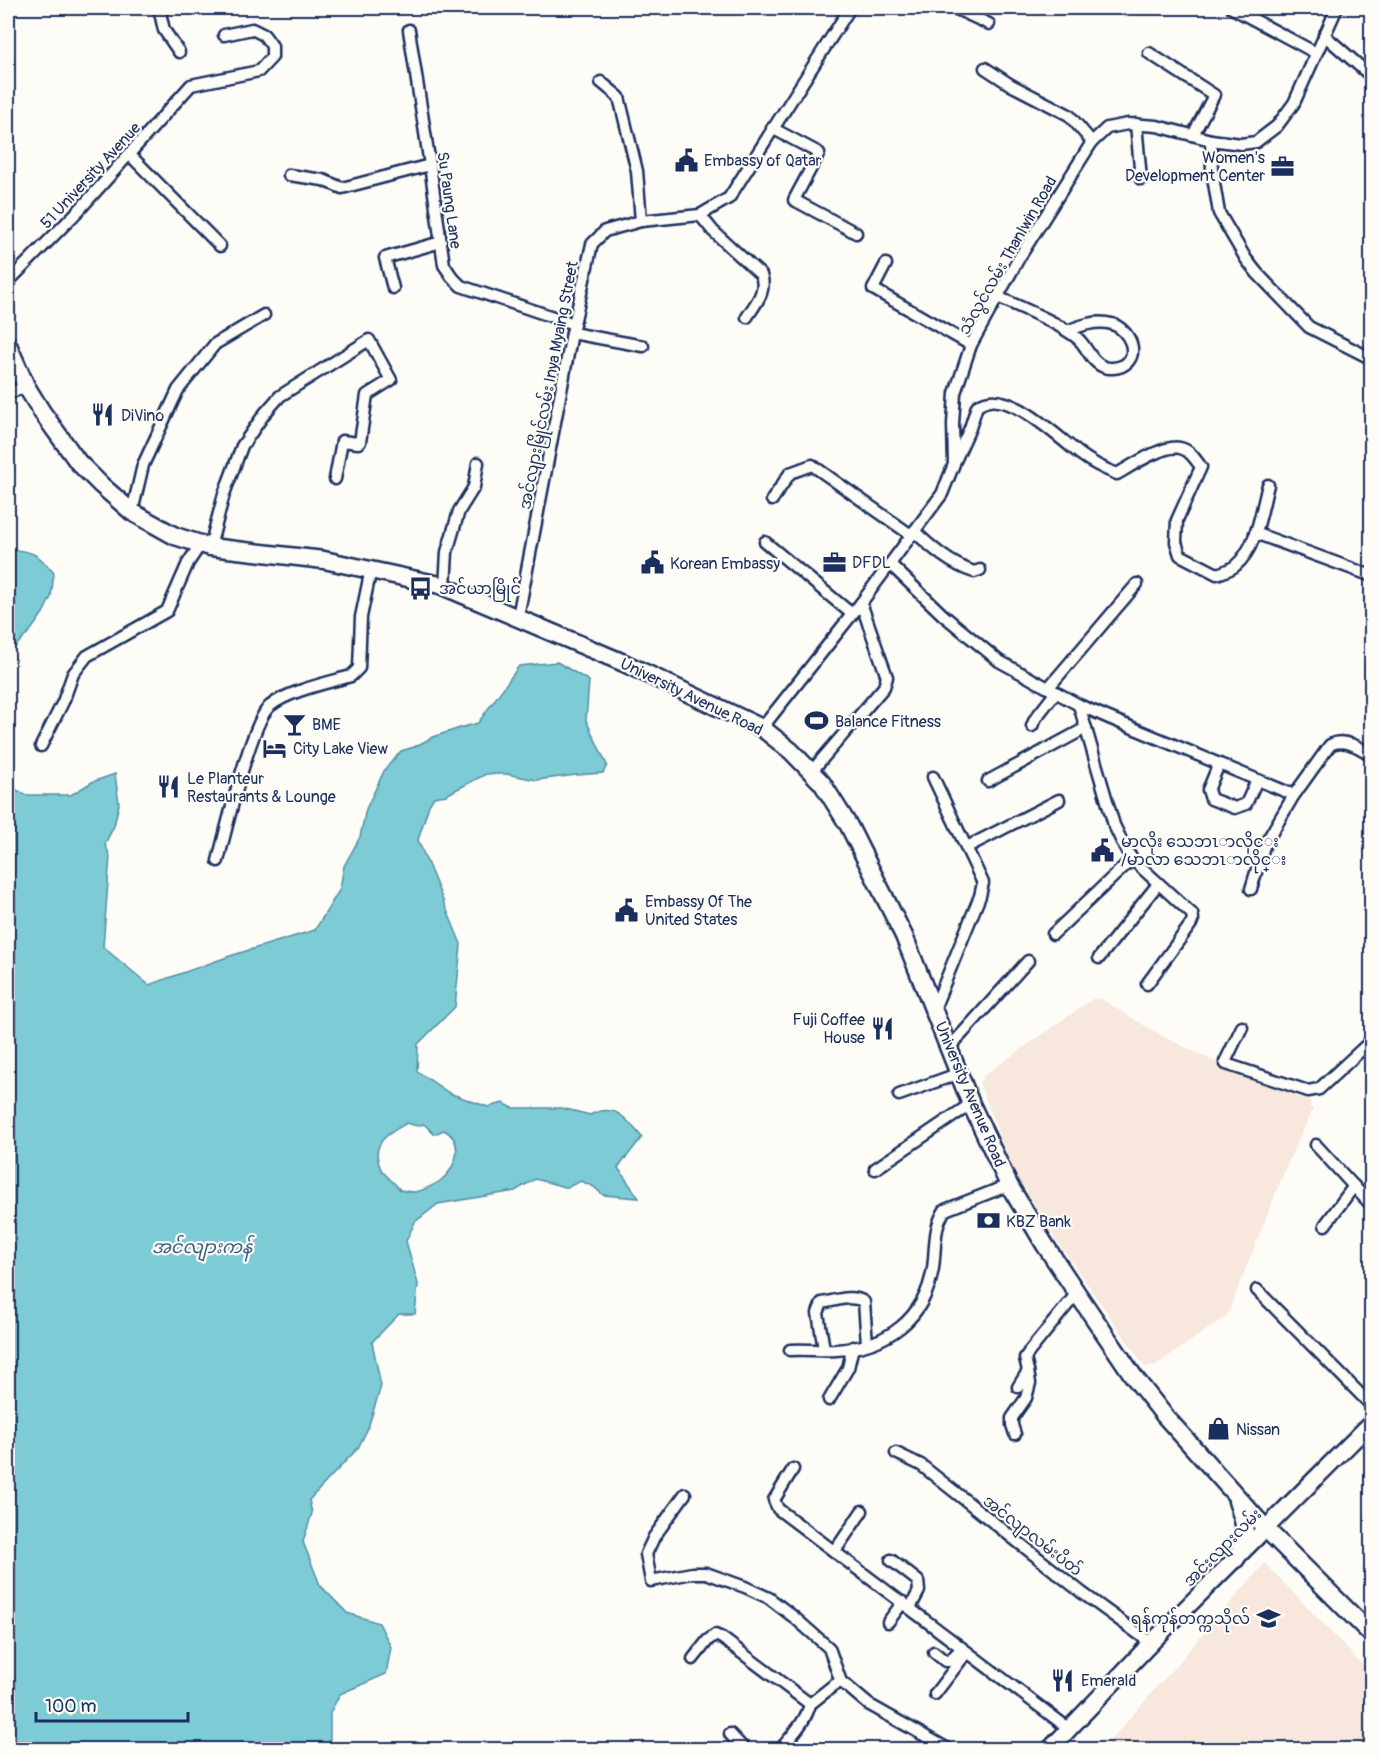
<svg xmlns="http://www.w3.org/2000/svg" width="1379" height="1757" viewBox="0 0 1379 1757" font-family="Pangolin,'Noto Sans Myanmar',sans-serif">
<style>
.built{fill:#f7e7dc}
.water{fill:#7bcbd5;stroke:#558da5;stroke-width:1.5;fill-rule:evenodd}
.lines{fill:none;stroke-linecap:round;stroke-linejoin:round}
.minor-casing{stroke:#1b2f5e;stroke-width:15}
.secondary-casing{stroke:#1b2f5e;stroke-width:20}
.primary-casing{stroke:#1b2f5e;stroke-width:21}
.minor{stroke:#fdfcf7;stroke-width:10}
.secondary{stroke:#fdfcf7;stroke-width:15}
.primary{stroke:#fdfcf7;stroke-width:16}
.labels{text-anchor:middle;stroke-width:4.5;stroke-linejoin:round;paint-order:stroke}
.poi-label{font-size:16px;fill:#1b2f5e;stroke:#fdfcf7;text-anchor:start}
.street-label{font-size:16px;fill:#1b2f5e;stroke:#fdfcf7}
.water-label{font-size:18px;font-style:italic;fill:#385e82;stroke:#fdfcf7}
</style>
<rect width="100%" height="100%" fill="#fdfcf7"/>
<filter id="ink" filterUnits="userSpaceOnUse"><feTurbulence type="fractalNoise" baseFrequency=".0167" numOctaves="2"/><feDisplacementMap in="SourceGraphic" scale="12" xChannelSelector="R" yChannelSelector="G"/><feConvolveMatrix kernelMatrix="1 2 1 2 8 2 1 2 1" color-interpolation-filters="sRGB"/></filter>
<g filter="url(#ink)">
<g class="built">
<polygon points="1094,998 1096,1000 1099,998 1164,1037 1251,1079 1311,1102 1310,1107 1313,1109 1288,1162 1227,1316 1153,1367 1151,1365 1146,1368 1059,1244 1012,1169 979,1082 983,1079 982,1077"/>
<polygon points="1265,1563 1371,1674 1371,1749 1103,1749"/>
</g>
<g class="water">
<path d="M16,550c21,2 25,8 38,23l-3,24 -8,16 -12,17 -21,22 -2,13v-107z"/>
<path d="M557,662l32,19 -3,39 21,45 -4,8 -27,2 -39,5 -31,-6h-20l-40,21 -12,2 -5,8 -11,35 43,104 -6,63 -37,37 -1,27 32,22 39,14 15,-4 10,5h49l28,7c26,-13 36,4 52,22l-24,31 21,30 -36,-3 -9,-8 -13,-6 -13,6h-3l-30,-8 -20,12 -77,13 -23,18 -9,19 12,43 -3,30h-16l-27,28 9,44 -13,42 -10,20 -49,52 3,13 -9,29 17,43 27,28 32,10 12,24 -5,27 -46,20 -10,19v36h-322v-964l18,10h45l21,-13 23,-8 4,30 -5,22 -9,18 5,12 -7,91 46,38 81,-29 85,-26 25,-41 4,-23 16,-29 6,-28 19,-40 16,-18 13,-4 19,-10 27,-9 18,-5 41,-57zM407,1123l10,3 7,-2 10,10 10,-4c21,11 13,39 -4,51 -6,4 -18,10 -26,11 -4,0 -9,-1 -14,-2 -5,-7 -11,-11 -16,-17 -4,-3 -5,-8 -6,-13 -5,-20 15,-29 29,-37z"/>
</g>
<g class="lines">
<defs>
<g id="minor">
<polyline points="159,8 164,30 179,52"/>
<polyline points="954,8 989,24"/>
<polyline points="1232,8 1316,53"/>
<polyline points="409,30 430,165 444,265 452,277 461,286 574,324"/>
<polyline points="1324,35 1372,77"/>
<polyline points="1149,53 1214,95 1193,135"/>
<polyline points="985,68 1011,85 1069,115 1092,142"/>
<polyline points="601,82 619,97 637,171 641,221"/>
<polyline points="1136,124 1141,179"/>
<polyline points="772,128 819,153 794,200 856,233"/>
<polyline points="1211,140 1212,171 1219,213 1246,259 1257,273 1309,327 1372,359"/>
<polyline points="130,155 220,246"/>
<polyline points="289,175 323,180 342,188 430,165"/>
<path d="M700,215l13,16 48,44c6,16 -5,28 -14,42"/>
<polyline points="886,264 873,289 971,345"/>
<polyline points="8,282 80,209 191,85 259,71 272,57 272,46 264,35 252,29 224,35"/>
<polyline points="393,288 385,258 441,242"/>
<path d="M998,297c26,12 55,23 78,40 11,8 14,25 28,30 5,2 13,1 18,-1 20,-10 7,-37 -10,-42 -16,-4 -30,1 -45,7"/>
<polyline points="572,333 643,346"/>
<polyline points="8,394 26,386"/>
<path d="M955,461l15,-33 7,-22c2,-1 5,-3 8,-4 27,-10 75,37 95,52 12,9 24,15 37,20 14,-8 47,-30 63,-26 10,2 15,11 21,19l-24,53 -1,22 4,13 37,19c6,-2 13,-4 18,-8 22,-18 26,-55 33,-81"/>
<polyline points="772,500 790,473 812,465 911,535"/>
<polyline points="132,512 143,465 178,390 215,344 264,315"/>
<path d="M914,531c18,17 36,33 60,41l6,-2"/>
<polyline points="1255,533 1372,576"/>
<polyline points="765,542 852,614"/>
<polyline points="210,547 224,494 242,446 265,413 280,396 369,340 391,380 367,395 360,442 358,443 342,441 335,479"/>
<polyline points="890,564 943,615 999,661 1079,705 1109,718 1294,795"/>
<polyline points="445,587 447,552 459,511 474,487 478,463"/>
<polyline points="518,617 572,333 592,244 605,231 641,221 700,215 729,198 850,8"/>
<polyline points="1049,687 1137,584"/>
<polyline points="1079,705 1114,825 1124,846 1132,859 1192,914 1193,919 1191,924 1147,984"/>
<polyline points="1032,726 1035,719 1056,692"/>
<polyline points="762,728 861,603 942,494 954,464 953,424 955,393 971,345 1019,258 1092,142 1107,128 1128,124 1157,126 1211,140 1241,144 1256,142 1277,126 1294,103 1337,8"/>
<polyline points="41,746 63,702 73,674 87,656 167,611 188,563 200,545"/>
<polyline points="1219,764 1208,790 1211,799 1235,808 1246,804 1257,780"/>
<polyline points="811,772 884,687 887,677 861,603"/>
<polyline points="933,777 983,883 980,896 934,1009"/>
<polyline points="988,781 1086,728"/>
<polyline points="967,847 1059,800"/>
<path d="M218,861c7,-28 34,-141 52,-155 18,-15 57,-23 81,-30l8,-8 2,-51 10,-48"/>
<path d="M1251,889l13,-43 30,-51 36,-50c14,-8 31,3 42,11"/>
<polyline points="1053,934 1132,859"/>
<polyline points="1099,958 1158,884"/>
<polyline points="1242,1027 1225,1062 1226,1064 1308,1091 1319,1089 1372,1040"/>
<polyline points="950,1047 1028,961"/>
<polyline points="899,1095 960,1073"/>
<polyline points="1316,1145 1372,1206"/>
<polyline points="875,1169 971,1104"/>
<polyline points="1325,1225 1354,1186"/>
<polyline points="1257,1290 1372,1406"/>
<path d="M824,1349l-6,-36 4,-10c12,-2 31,-9 42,-1l3,42"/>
<path d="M790,1350c15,-1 31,1 46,0 51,-3 89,-31 97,-82 3,-21 0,-40 12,-58l64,-25"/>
<polyline points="1018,1387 1028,1371 1025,1358 1029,1352 1077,1293"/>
<polyline points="829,1400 848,1368 853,1347"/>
<polyline points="1015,1434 1012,1425 1012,1418 1026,1398 1030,1383 1028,1371"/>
<polyline points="896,1453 921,1465 1081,1592 1151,1643"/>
<polyline points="793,1469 774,1500 778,1509 1068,1728"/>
<polyline points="685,1494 654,1537 646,1554 651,1581 692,1573 706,1573 745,1587 769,1598 795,1618 829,1648 841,1682"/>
<polyline points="835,1551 862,1511"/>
<polyline points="891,1560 918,1581 919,1591 910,1608"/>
<polyline points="888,1622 903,1602"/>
<polyline points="934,1652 945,1661 949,1661 960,1650"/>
<polyline points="693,1659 708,1640 715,1635 722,1638 810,1704 834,1685 841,1682 848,1687 868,1704 950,1750"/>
<polyline points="935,1694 967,1652"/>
<polyline points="730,1734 745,1750"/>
<path d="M780,1750c11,-14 26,-28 30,-46"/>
</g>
<polyline id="secondary" points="1049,1750 1151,1643 1372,1422"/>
<g id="primary">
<polyline points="8,345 26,386 42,412 78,462 101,485 132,512 175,536 210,547 324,560 440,585 624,663 762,728 791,751 822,783 849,826 904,936 971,1104 1009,1185 1045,1245 1077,1293 1134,1377 1164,1415 1266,1529 1372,1635"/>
<path d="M1236,1559c13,-28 10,-30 1,-58"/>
</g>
</defs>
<use href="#minor" class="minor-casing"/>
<use href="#secondary" class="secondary-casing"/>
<use href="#primary" class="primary-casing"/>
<use href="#minor" class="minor"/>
<use href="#secondary" class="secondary"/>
<use href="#primary" class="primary"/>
</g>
</g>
<defs>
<symbol id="civic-bare" viewBox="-9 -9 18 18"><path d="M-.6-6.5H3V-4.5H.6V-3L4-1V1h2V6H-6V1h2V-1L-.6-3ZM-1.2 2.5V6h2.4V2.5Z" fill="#1b2f5e" stroke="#fdfcf7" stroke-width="2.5" paint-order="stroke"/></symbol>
<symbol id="office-bare" viewBox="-9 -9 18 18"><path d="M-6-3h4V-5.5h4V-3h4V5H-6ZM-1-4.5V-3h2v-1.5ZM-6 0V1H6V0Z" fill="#1b2f5e" stroke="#fdfcf7" stroke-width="2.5" paint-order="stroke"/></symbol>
<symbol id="restaurant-bare" viewBox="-9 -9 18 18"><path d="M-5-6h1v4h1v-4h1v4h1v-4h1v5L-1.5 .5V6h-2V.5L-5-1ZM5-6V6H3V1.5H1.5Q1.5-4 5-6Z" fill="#1b2f5e" stroke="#fdfcf7" stroke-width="2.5" paint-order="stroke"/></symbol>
<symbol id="bus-bare" viewBox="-9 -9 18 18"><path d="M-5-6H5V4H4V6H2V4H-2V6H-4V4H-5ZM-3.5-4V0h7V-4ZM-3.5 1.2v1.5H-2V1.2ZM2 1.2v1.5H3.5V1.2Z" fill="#1b2f5e" stroke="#fdfcf7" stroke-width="2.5" paint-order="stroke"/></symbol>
<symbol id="stadium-bare" viewBox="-9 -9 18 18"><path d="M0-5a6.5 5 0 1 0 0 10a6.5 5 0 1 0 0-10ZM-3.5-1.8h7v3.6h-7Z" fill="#1b2f5e" stroke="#fdfcf7" stroke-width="2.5" paint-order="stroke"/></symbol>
<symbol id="bar-bare" viewBox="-9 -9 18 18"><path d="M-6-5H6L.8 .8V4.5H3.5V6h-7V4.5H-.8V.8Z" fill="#1b2f5e" stroke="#fdfcf7" stroke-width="2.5" paint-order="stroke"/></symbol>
<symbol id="hotel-bare" viewBox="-9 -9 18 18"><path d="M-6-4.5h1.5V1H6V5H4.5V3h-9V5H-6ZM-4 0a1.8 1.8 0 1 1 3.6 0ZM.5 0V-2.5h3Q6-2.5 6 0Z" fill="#1b2f5e" stroke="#fdfcf7" stroke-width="2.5" paint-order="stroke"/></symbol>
<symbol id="bank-bare" viewBox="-9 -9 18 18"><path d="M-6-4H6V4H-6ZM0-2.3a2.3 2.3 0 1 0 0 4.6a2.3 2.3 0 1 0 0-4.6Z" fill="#1b2f5e" stroke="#fdfcf7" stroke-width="2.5" paint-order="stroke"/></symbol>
<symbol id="shop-bare" viewBox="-9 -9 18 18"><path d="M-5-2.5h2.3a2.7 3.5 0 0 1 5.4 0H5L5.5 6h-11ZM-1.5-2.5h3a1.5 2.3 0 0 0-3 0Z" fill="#1b2f5e" stroke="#fdfcf7" stroke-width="2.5" paint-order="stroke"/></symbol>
<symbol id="university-bare" viewBox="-9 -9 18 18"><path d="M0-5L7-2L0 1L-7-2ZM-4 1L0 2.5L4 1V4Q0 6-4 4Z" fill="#1b2f5e" stroke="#fdfcf7" stroke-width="2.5" paint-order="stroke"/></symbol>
</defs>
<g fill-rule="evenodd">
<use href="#civic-bare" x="670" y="144" width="33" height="33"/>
<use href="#office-bare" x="1266" y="150" width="33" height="33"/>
<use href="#restaurant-bare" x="86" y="398" width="33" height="33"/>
<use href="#office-bare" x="818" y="546" width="33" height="33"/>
<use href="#civic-bare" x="636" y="546" width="33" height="33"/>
<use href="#bus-bare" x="404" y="572" width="33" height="33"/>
<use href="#stadium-bare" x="800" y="704" width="33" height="33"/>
<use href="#bar-bare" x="278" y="708" width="33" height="33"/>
<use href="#hotel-bare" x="258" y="732" width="33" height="33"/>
<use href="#restaurant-bare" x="152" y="770" width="33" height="33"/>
<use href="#civic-bare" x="1086" y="834" width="33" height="33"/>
<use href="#civic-bare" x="610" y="894" width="33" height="33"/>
<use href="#restaurant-bare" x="866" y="1012" width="33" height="33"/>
<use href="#bank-bare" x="972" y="1204" width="33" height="33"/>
<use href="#shop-bare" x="1202" y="1412" width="33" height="33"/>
<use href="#university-bare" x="1252" y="1602" width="33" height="33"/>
<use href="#restaurant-bare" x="1046" y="1664" width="33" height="33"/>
</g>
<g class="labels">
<g class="poi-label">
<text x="1265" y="163" text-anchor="end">Women's<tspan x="1265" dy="18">Development Center</tspan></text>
<text x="704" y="166">Embassy of Qatar</text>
<text x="121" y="421">DiVino</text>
<text x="852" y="568">DFDL</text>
<text x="670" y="569">Korean Embassy</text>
<text x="439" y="594">အင်ယာမြိုင်</text>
<text x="835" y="727">Balance Fitness</text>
<text x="312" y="730">BME</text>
<text x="293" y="754">City Lake View</text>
<text x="187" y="784">Le Planteur<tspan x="187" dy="18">Restaurants &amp; Lounge</tspan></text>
<text x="1121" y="847">မာလိုး သေဘၤာလိုင္း<tspan x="1121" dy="18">/မာလာ သေဘၤာလိုင္း</tspan></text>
<text x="645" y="907">Embassy Of The<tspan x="645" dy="18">United States</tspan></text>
<text x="865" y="1025" text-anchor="end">Fuji Coffee<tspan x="865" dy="18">House</tspan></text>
<text x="1006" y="1227">KBZ Bank</text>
<text x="1236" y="1435">Nissan</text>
<text x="1250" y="1624" text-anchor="end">ရန်ကုန်တက္ကသိုလ်</text>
<text x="1081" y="1686">Emerald</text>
</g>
<g class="street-label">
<text transform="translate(90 175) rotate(-47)" y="6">51 University Avenue</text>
<text transform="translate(450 200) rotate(82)" y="6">Su Paung Lane</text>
<text transform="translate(1007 255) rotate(-60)" y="6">သံလွင်လမ်း Thanlwin Road</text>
<text transform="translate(548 385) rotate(-79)" y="6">အင်လျားမြိုင်လမ်း Inya Myaing Street</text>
<text transform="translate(692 696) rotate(26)" y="6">University Avenue Road</text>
<text transform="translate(971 1094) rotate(67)" y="6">University Avenue Road</text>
<text transform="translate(1033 1535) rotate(38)" y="6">အင်လျာလမ်းပိတ်</text>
<text transform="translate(1222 1547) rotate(-45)" y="6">အင်းလျားလမ်း</text>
</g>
<g class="water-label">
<text x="202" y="1253">အင်လျားကန်</text>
</g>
</g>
<rect width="1379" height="1757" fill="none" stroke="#fdfcf7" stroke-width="30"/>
<rect x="15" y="15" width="1349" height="1727" fill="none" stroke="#1b2f5e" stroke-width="2" filter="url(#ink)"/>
<path d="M36 1712v9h152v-9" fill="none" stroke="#1b2f5e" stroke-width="3"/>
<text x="45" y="1712" font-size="18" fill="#1b2f5e" stroke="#fdfcf7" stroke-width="4.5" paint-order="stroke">100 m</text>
</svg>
